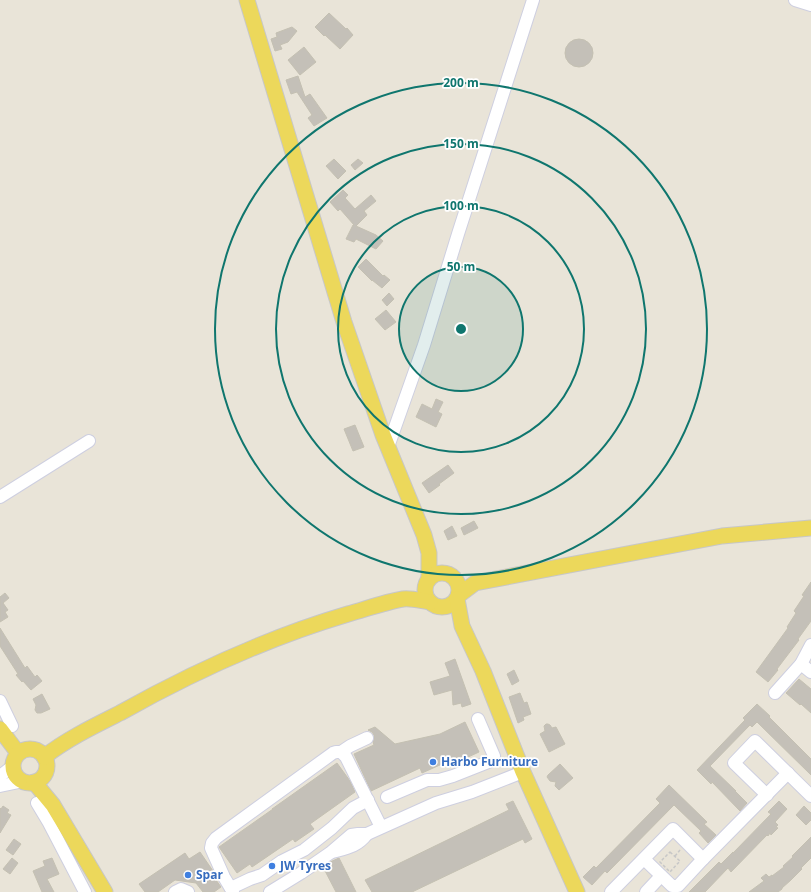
<svg xmlns="http://www.w3.org/2000/svg" width="811" height="892" viewBox="0 0 811 892" font-family="'Open Sans',sans-serif">
<style>
.building{fill:#c4c0b8;stroke:#c4c0b2}
.lines{fill:none;stroke-linecap:round;stroke-linejoin:round}
.minor-casing{stroke:#cecfe0;stroke-width:14}
.major-casing{stroke:#c7c7c7;stroke-width:17}
.path{stroke:#c7c7c7;stroke-width:1.5;stroke-dasharray:3 2;stroke-linecap:butt}
.minor{stroke:#fff;stroke-width:12}
.major{stroke:#ecd85b;stroke-width:15}
.ring{fill:none;stroke:#0f766e;stroke-width:2}
.shop-dot{fill:#3f7fe0;stroke:#fff;stroke-width:1.5}
.labels{text-anchor:middle;stroke-width:3.5;stroke-linejoin:round;paint-order:stroke}
.shop-label{font-size:12px;font-weight:bold;fill:#366cbe;stroke:#fff;text-anchor:start}
.centre{fill:#0f766e;stroke:#fff;stroke-width:2}
.ring-label{font-size:12px;text-anchor:middle;font-weight:bold;fill:#0f766e;stroke:#fff;stroke-width:3.5;stroke-linejoin:round;paint-order:stroke}
</style>
<rect width="100%" height="100%" fill="#e9e4d8"/>
<g class="building">
<polygon points="329,13 346,29 347,28 353,35 340,49 325,35 324,36 315,27"/>
<polygon points="292,27 297,31 288,42 280,45 282,49 275,51 271,39 277,37 276,33"/>
<circle cx="579" cy="53" r="14"/>
<polygon points="304,47 316,62 300,75 288,60"/>
<polygon points="298,76 305,97 310,94 327,118 314,126 308,118 312,115 297,92 291,94 286,80"/>
<polygon points="334,159 346,171 338,179 326,166"/>
<polygon points="358,159 363,163 355,170 351,165"/>
<polygon points="343,190 348,195 345,198 355,209 371,195 376,201 364,211 367,215 356,226 376,235 383,241 376,249 356,239 354,242 346,239 353,225 354,225 340,209 338,211 330,202"/>
<polygon points="366,259 383,276 384,275 390,280 382,288 372,280 372,281 358,267"/>
<polygon points="389,293 394,299 387,306 382,300"/>
<polygon points="386,310 396,322 385,330 375,319"/>
<polygon points="436,399 443,402 438,412 442,414 436,427 416,417 422,404 432,409"/>
<polygon points="355,425 364,447 353,451 344,429"/>
<polygon points="448,465 454,473 439,484 440,485 429,493 422,483"/>
<polygon points="474,521 478,528 464,535 461,528"/>
<polygon points="452,526 457,536 448,540 444,531"/>
<polygon points="811,582 811,621 798,639 799,640 783,661 777,669 778,670 768,682 756,672 788,628 787,627 796,613 794,611 804,596 802,595"/>
<polygon points="5,593 9,598 3,603 8,610 5,612 8,617 0,622 0,597"/>
<polygon points="0,628 25,668 27,666 35,677 37,675 42,681 31,690 23,681 22,682 16,675 18,674 0,646"/>
<polygon points="455,659 471,704 462,707 461,703 453,705 452,690 434,695 430,682 450,676 445,663"/>
<polygon points="514,670 519,681 512,685 507,674"/>
<polygon points="799,679 811,689 811,713 801,704 800,705 786,693"/>
<polygon points="520,693 524,703 527,702 531,714 523,717 524,720 518,723 509,697"/>
<polygon points="42,694 50,709 41,713 37,713 35,710 36,705 33,699"/>
<polygon points="757,704 770,716 769,717 811,759 811,775 757,722 752,727 750,725 710,766 736,791 735,791 747,803 740,811 712,782 711,784 697,770 745,720 743,718"/>
<polygon points="465,722 479,752 453,764 451,760 422,773 420,768 371,791 354,754 374,745 373,742 374,739 374,735 372,732 368,730 375,727 395,744 440,734"/>
<polygon points="546,724 548,724 550,725 552,728 556,727 565,744 549,752 540,734 545,731 544,726"/>
<polygon points="337,763 350,781 355,792 310,824 314,829 295,842 293,839 252,867 250,864 237,873 219,847 273,809 272,809"/>
<polygon points="560,764 573,778 559,790 555,786 556,782 550,781 547,777 548,775"/>
<polygon points="669,785 707,822 704,824 716,835 708,843 699,833 701,831 674,805 607,873 605,871 592,885 583,877 594,866 596,868 660,803 656,799"/>
<polygon points="513,801 532,839 525,843 523,839 412,892 372,892 365,880 509,810 506,804"/>
<polygon points="779,801 787,809 775,822 778,825 776,827 778,828 771,835 770,833 768,836 767,835 731,872 728,868 705,892 689,892 719,862 721,864 733,852 733,853 771,814 768,812"/>
<polygon points="3,806 9,810 7,813 11,815 0,833 0,808 1,809"/>
<polygon points="804,806 811,813 811,820 806,825 796,815"/>
<polygon points="811,837 811,858 801,868 802,869 791,880 782,888 782,889 778,892 749,892 764,881 761,878 766,874 769,877 772,875 772,876 784,867 783,866 793,857 792,856"/>
<polygon points="14,839 21,844 13,855 6,850"/>
<polygon points="200,852 213,871 211,873 221,887 214,892 203,892 196,883 175,880 158,892 145,892 139,884 185,853 189,859"/>
<polygon points="12,858 18,863 10,874 3,869"/>
<polygon points="52,858 59,874 47,879 54,892 42,892 33,871 45,866 43,861"/>
<polygon points="339,858 356,892 336,892 323,867 330,862"/>
</g>
<g class="lines">
<defs>
<g id="minor">
<polyline points="795,0 811,5"/>
<polyline points="388,447 424,345 458,234 533,0"/>
<polyline points="0,497 89,441"/>
<polyline points="801,664 811,672"/>
<polyline points="775,693 801,664 811,645"/>
<polyline points="0,701 12,726"/>
<polyline points="341,752 346,757 381,827"/>
<polyline points="0,776 13,766"/>
<polyline points="0,786 24,781"/>
<polyline points="767,795 734,763 755,741 811,796"/>
<polyline points="387,797 427,780 439,780 453,776 491,761 494,756 491,749 478,719"/>
<polyline points="37,803 49,823 85,892"/>
<path d="M332,852c15,-4 25,-5 35,-18"/>
<polyline points="644,859 672,886 678,886 703,859 788,773"/>
<polyline points="231,888 250,879 262,875 282,861 304,850 332,828 353,808 368,800"/>
<polyline points="175,892 181,889 188,892"/>
<polyline points="233,892 224,877 211,848 212,843 216,838 333,753 336,752 341,752 350,746 367,738"/>
<polyline points="270,892 301,873 330,853 351,835 358,834 367,834 436,803 472,792 523,772"/>
<polyline points="611,892 673,829 703,859"/>
<polyline points="646,892 661,876"/>
</g>
<g id="major">
<polyline points="247,0 344,322 383,435 424,535 429,553 429,579"/>
<circle cx="442" cy="590" r="17"/>
<polyline points="459,595 475,583 722,536 811,528"/>
<polyline points="457,599 462,626 483,671 523,772 577,892"/>
<polyline points="0,729 18,753"/>
<circle cx="30" cy="766" r="17"/>
<path d="M44,757c23,-18 50,-31 76,-44 73,-41 147,-75 228,-99 18,-5 37,-12 55,-15 9,-1 19,2 27,3"/>
<polyline points="34,782 53,805 105,892"/>
</g>
</defs>
<use href="#minor" class="minor-casing"/>
<use href="#major" class="major-casing"/>
<g class="path">
<polygon points="670,852 680,861 670,872 660,862"/>
<polyline points="675,856 680,850"/>
</g>
<use href="#minor" class="minor"/>
<use href="#major" class="major"/>
</g>
<circle cx="461" cy="329" r="62" fill="#0f766e" fill-opacity=".12"/>
<g class="ring">
<circle cx="461" cy="329" r="62"/>
<circle cx="461" cy="329" r="123"/>
<circle cx="461" cy="329" r="185"/>
<circle cx="461" cy="329" r="246"/>
</g>
<g class="shop-dot">
<circle cx="433" cy="762" r="4"/>
<circle cx="272" cy="866" r="4"/>
<circle cx="188" cy="875" r="4"/>
</g>
<g class="labels">
<g class="shop-label">
<text x="441" y="766">Harbo Furniture</text>
<text x="280" y="870">JW Tyres</text>
<text x="196" y="879">Spar</text>
</g>
</g>
<circle cx="461" cy="329" r="6" class="centre"/>
<g class="ring-label">
<text x="461" y="87">200 m</text>
<text x="461" y="148">150 m</text>
<text x="461" y="210">100 m</text>
<text x="461" y="271">50 m</text>
</g>
</svg>
